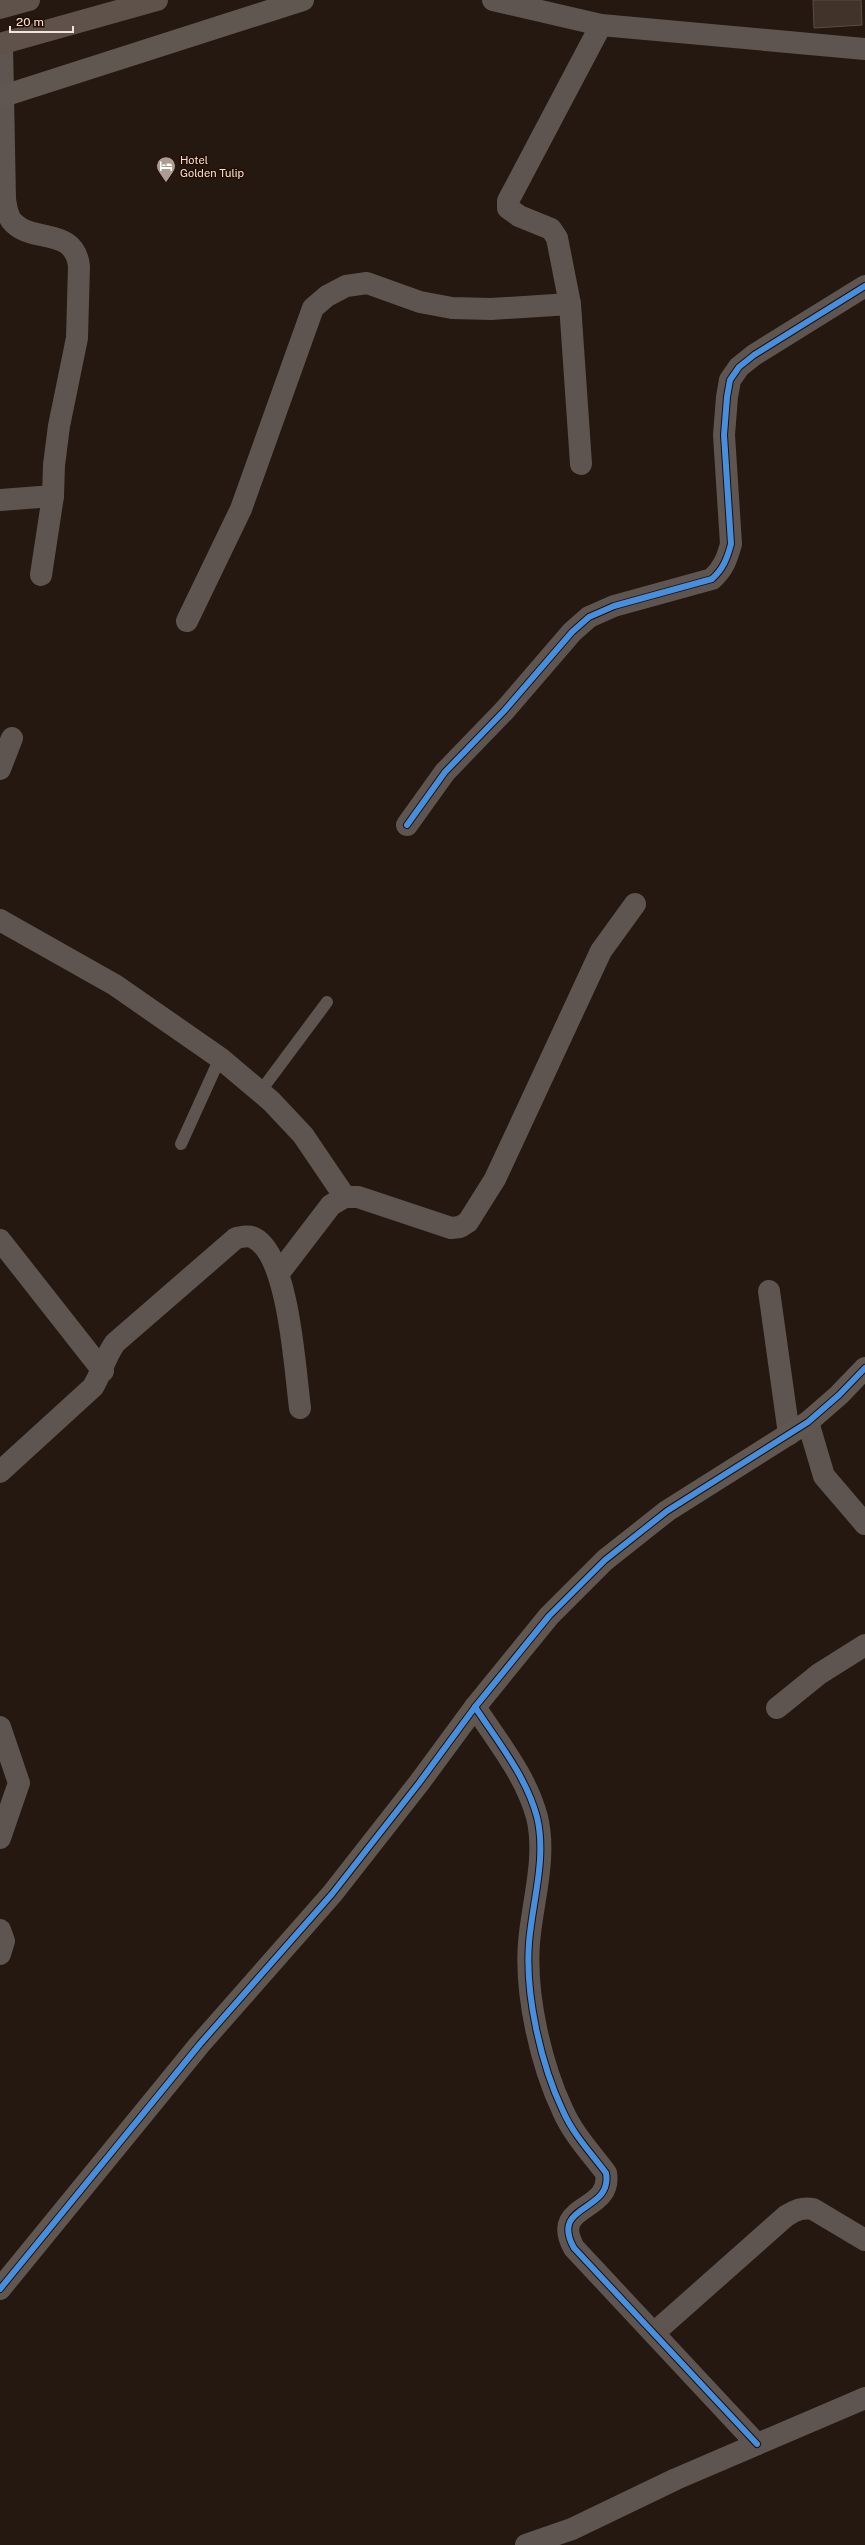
<svg xmlns="http://www.w3.org/2000/svg" width="865" height="2545" viewBox="0 0 865 2545" font-family="'Public Sans',sans-serif">
<style>
.building{fill:#413329;stroke:#594d46}
.lines{fill:none;stroke-linecap:round;stroke-linejoin:round}
.lane{stroke:#5e5550;stroke-width:12}
.street{stroke:#5e5550;stroke-width:22}
.secondary{stroke:#615751;stroke-width:22}
.highway{stroke:#5e524a;stroke-width:22}
.cycleway-casing{stroke:#240d01;stroke-width:8}
.cycleway{stroke:#468fdf;stroke-width:6}
.labels{text-anchor:middle;stroke-width:3;stroke-linejoin:round;paint-order:stroke}
.poi-label{font-size:11px;fill:#f5e3da;stroke:#240d01;text-anchor:start}
</style>
<rect width="100%" height="100%" fill="#251810"/>
<polygon class="building" points="813,0 861,0 862,25 814,28"/>
<g class="lines">
<g class="lane">
<polyline points="260,1092 327,1002"/>
<polyline points="181,1144 220,1058"/>
</g>
<g class="street">
<polyline points="493,0 601,25 865,49"/>
<path d="M2,44l3,155c1,7 2,15 6,21 19,25 63,5 68,46l-2,72 -18,88 -5,39 -1,31 -12,79"/>
<polyline points="581,464 570,304 557,238 551,229 519,216 508,208 508,201 601,25"/>
<polyline points="0,500 53,496"/>
<polyline points="187,621 241,509 313,308 327,296 346,286 367,283 420,302 452,308 491,309 570,304"/>
<polyline points="0,769 12,738"/>
<path d="M407,825l38,-53 59,-61 68,-79 17,-15 25,-11 98,-27c11,-10 15,-20 19,-35l-7,-109 3,-38 3,-17 9,-13 15,-12 111,-69"/>
<polyline points="0,920 115,985 220,1058 271,1101 303,1135 345,1197"/>
<polyline points="0,1240 103,1371"/>
<polyline points="279,1273 331,1205 345,1197 358,1197 451,1228 460,1227 468,1222 495,1179 601,951 635,904"/>
<polyline points="769,1291 789,1434"/>
<polyline points="808,1422 824,1476 865,1524"/>
<path d="M0,1472l93,-85c9,-15 12,-30 22,-44l121,-105c6,-1 13,-3 18,0 35,17 41,133 46,170"/>
<path d="M475,1707c23,35 51,69 62,110 10,41 -5,86 -8,126 -4,52 12,122 34,168 10,23 28,42 43,62 7,40 -57,30 -32,75l183,196"/>
<polyline points="777,1708 819,1674 865,1645"/>
<polyline points="0,1727 19,1783 0,1838"/>
<polyline points="0,1930 4,1941 0,1954"/>
<path d="M654,2333l132,-117c10,-6 16,-9 27,-7l52,31"/>
<polyline points="526,2545 572,2529 676,2479 865,2398"/>
</g>
<g class="secondary">
<polyline points="0,97 303,0"/>
<polyline points="0,2289 200,2044 332,1894 419,1783 475,1707 549,1616 605,1560 667,1511 808,1422 839,1395 865,1368"/>
</g>
<g class="highway">
<polyline points="0,8 29,0"/>
<polyline points="0,44 157,0"/>
</g>
<defs>
<g id="cycleway">
<path d="M407,825l38,-53 59,-61 68,-79 17,-15 25,-11 98,-27c11,-10 15,-20 19,-35l-7,-109 3,-38 3,-17 9,-13 15,-12 111,-69"/>
<path d="M475,1707c23,35 51,69 62,110 10,41 -5,86 -8,126 -4,52 12,122 34,168 10,23 28,42 43,62 7,40 -57,30 -32,75l183,196"/>
<polyline points="0,2289 200,2044 332,1894 419,1783 475,1707 549,1616 605,1560 667,1511 808,1422 839,1395 865,1368"/>
</g>
</defs>
<use href="#cycleway" class="cycleway-casing"/>
<use href="#cycleway" class="cycleway"/>
</g>
<defs>
<symbol id="hotel-pin" viewBox="-11 -11 22 30"><path d="M0 17L-7.5 6A9.5 9.5 0 1 1 7.5 6Z" fill="#ac9c93" stroke="#240d01"/><path d="M-6-4.5h1.5V1H6V5H4.5V3h-9V5H-6ZM-4 0a1.8 1.8 0 1 1 3.6 0ZM.5 0V-2.5h3Q6-2.5 6 0Z" fill="#fff"/></symbol>
</defs>
<g fill-rule="evenodd">
<use href="#hotel-pin" x="155" y="155" width="22" height="30"/>
</g>
<g class="labels">
<g class="poi-label">
<text x="180" y="164">Hotel<tspan x="180" dy="13">Golden Tulip</tspan></text>
</g>
</g>
<path d="M10 26v6h63v-6" fill="none" stroke="#f5e3da" stroke-width="2"/>
<text x="16" y="26" font-size="12" fill="#f5e3da" stroke="#240d01" stroke-width="3" paint-order="stroke">20 m</text>
</svg>
